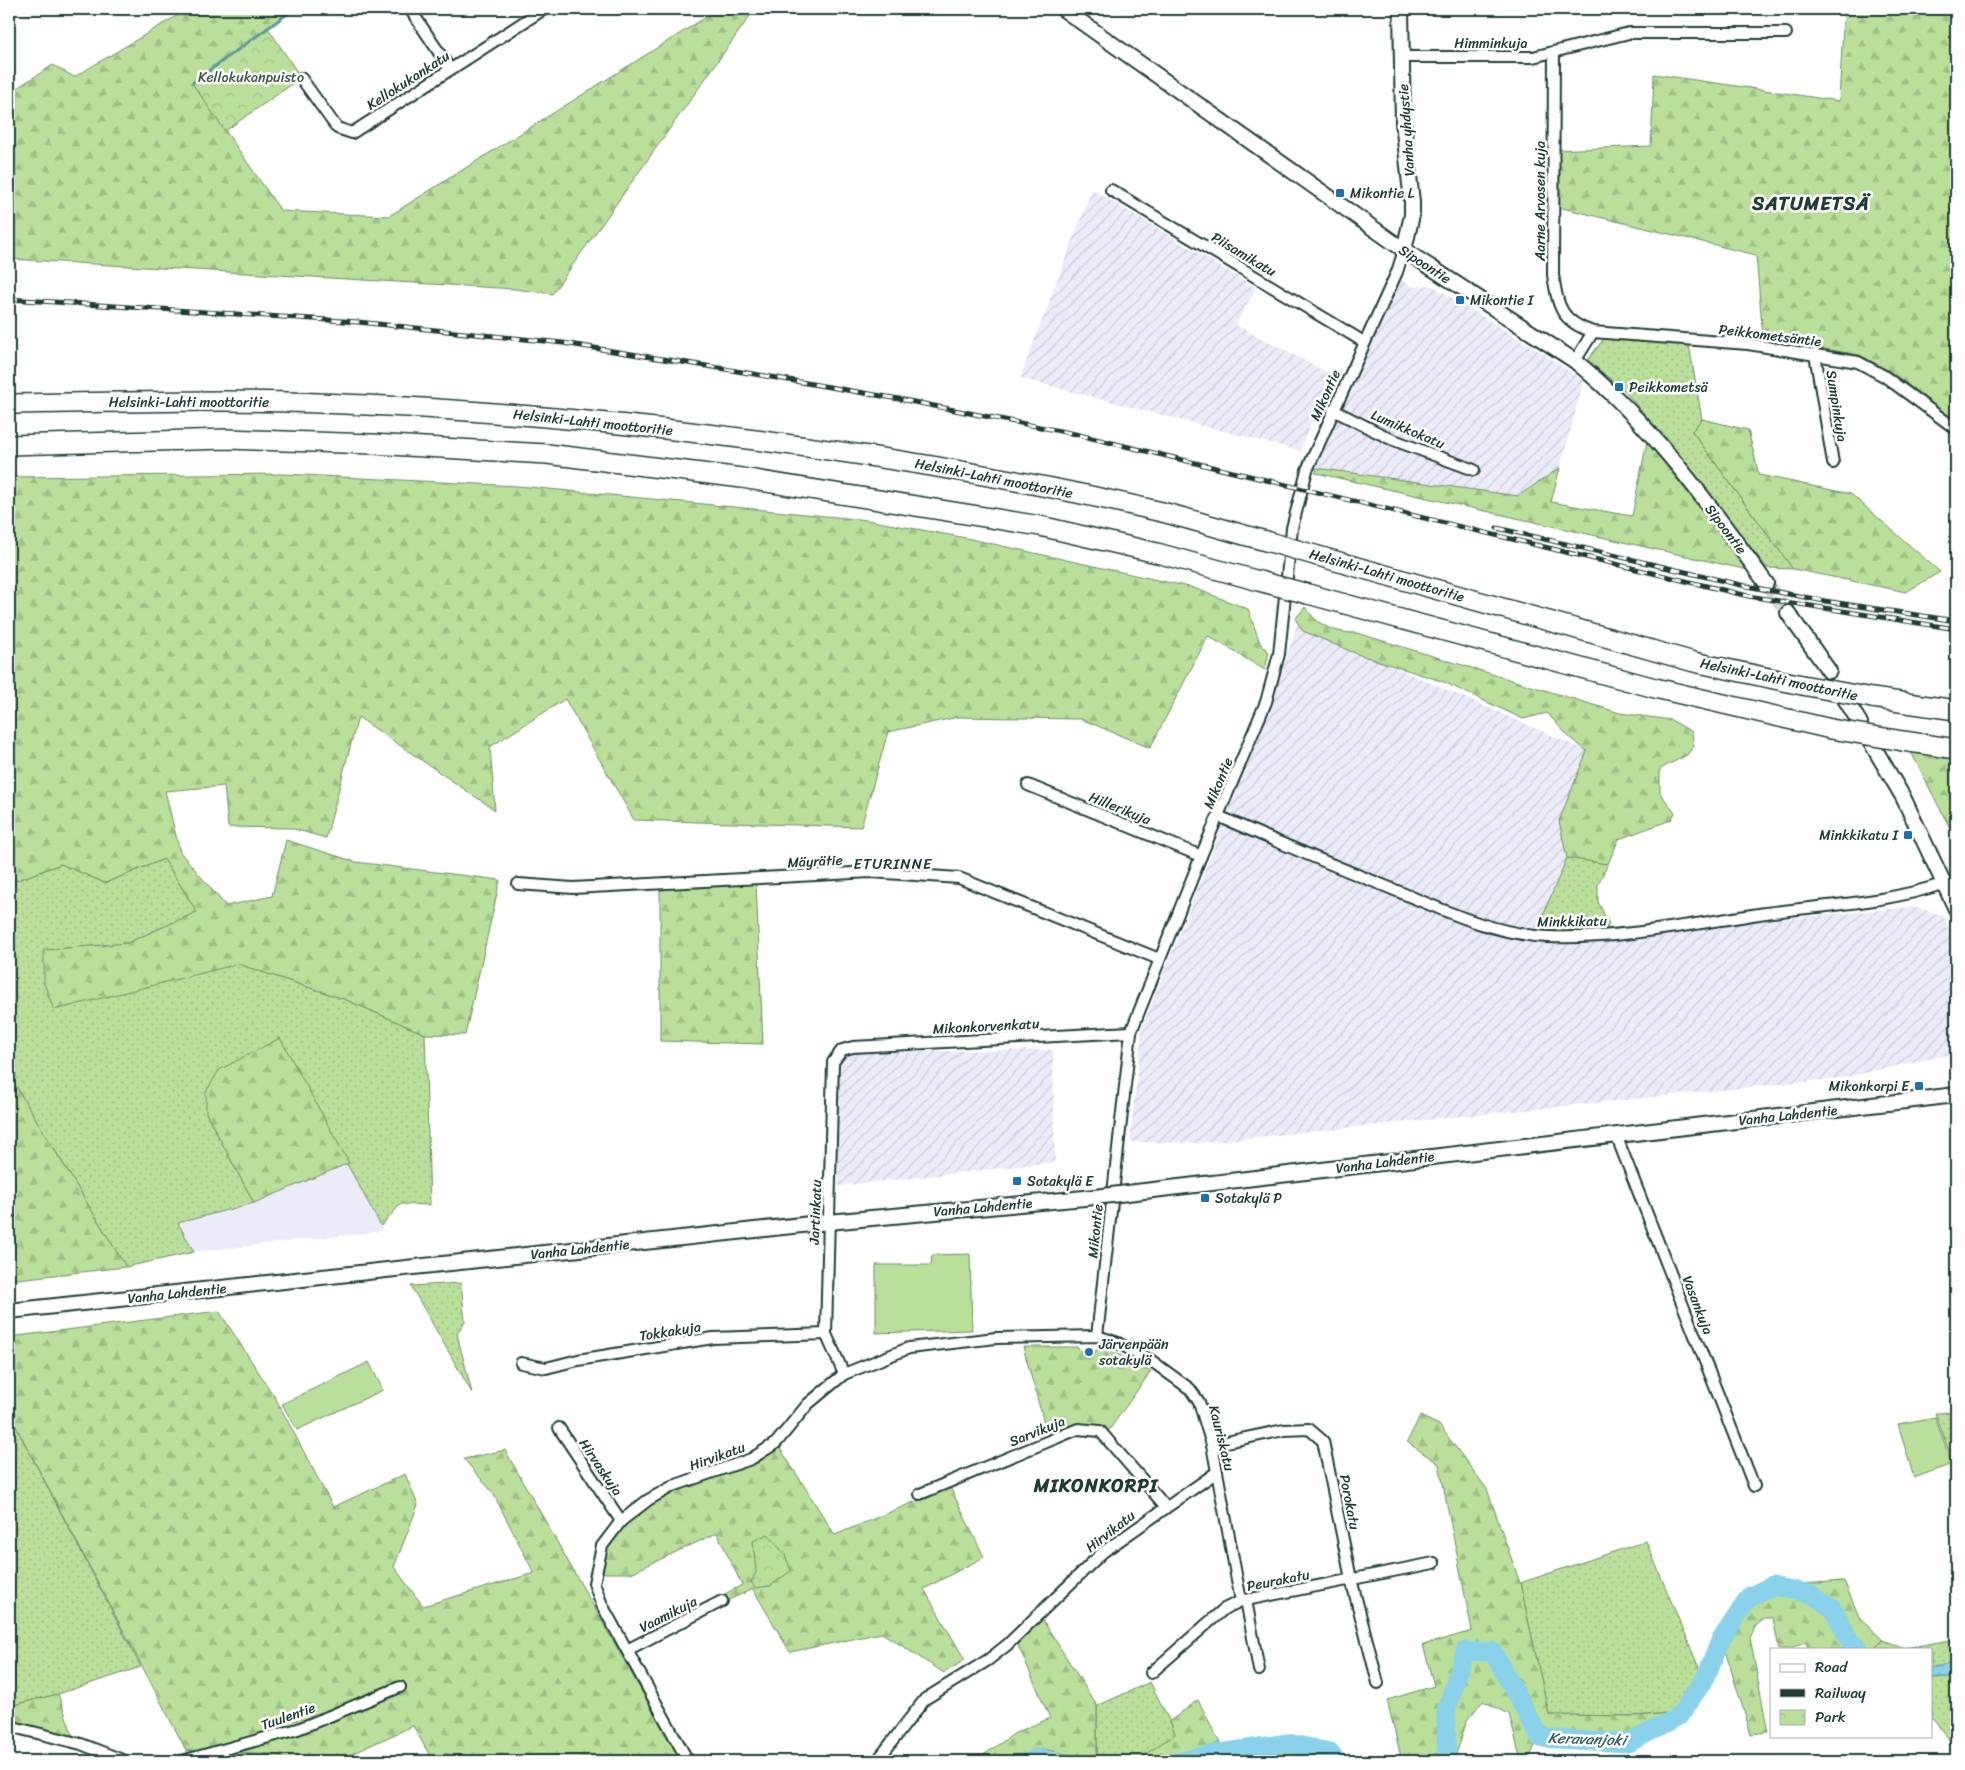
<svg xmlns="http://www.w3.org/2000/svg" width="1965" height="1770" viewBox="0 0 1965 1770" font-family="Sriracha,sans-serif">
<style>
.built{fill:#ecebfa}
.industrial{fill:url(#industrial-furrows)}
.grass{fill:url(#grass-dots);stroke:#6c8e67}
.forest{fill:url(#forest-firs);stroke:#6c8e67}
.park{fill:url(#park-crowns);stroke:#6c8e67}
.pitch{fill:#badf9a;stroke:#6c8e67}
.water{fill:url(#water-ripples);stroke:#5f96a2}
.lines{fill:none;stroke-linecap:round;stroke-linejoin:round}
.stream{stroke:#5f96a2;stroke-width:3}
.river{stroke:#8ad2eb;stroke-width:19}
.secondary-tunnel{stroke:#d2d8d6;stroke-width:14;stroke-dasharray:14 7;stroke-linecap:butt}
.street-casing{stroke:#1f3d34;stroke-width:14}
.secondary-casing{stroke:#1f3d34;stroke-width:18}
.highway-casing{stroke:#1f3d34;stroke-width:22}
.street{stroke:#fff;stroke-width:10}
.secondary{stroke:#fff;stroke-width:14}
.highway{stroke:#fff;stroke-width:19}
.rail-casing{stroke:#1f3d34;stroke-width:5}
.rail{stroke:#fff;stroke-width:3;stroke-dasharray:9;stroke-linecap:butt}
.secondary-bridge-casing{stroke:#1f3d34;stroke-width:18;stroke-linecap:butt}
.highway-bridge-casing{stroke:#1f3d34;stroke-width:22;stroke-linecap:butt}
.secondary-bridge{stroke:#fff;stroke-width:14}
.highway-bridge{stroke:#fff;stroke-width:19}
.poi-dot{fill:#1f6fb2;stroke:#fff;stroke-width:2}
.labels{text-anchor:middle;stroke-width:5;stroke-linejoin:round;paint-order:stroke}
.street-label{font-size:14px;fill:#1f3d34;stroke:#fff}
.park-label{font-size:14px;fill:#3e5d48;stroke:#fff}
.poi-label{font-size:14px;fill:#1f3d34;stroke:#fff;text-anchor:start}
.neighbourhood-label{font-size:15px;letter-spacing:1px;fill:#1f3d34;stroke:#fff}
.water-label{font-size:15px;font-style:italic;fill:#3a6262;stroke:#fff}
.district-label{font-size:19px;font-weight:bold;letter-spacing:1px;fill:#1f3d34;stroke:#fff}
</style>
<defs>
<pattern id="industrial-furrows" width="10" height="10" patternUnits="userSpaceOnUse" patternTransform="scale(1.25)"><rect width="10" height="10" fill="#ecebfa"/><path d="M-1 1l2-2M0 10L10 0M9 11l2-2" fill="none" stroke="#cacad7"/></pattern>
<pattern id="grass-dots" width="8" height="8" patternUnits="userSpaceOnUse" patternTransform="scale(1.25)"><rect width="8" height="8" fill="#badf9a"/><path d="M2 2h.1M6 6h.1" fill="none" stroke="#9fc085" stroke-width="1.8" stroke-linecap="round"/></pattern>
<pattern id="forest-firs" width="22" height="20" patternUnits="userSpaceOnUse" patternTransform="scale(1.25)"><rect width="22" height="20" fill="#badf9a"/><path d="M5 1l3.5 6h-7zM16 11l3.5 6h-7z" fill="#9fc085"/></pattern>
<pattern id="park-crowns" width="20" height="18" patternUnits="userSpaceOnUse" patternTransform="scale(1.25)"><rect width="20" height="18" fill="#badf9a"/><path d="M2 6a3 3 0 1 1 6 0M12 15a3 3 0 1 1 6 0" fill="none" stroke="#9fc085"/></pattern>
<pattern id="water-ripples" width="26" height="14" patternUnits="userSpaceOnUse" patternTransform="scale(1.25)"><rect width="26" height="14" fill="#8ad2eb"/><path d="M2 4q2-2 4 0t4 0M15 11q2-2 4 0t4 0" fill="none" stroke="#77b5ca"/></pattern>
</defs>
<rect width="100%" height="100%" fill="#fff"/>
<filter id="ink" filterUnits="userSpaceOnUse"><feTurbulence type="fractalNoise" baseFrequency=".02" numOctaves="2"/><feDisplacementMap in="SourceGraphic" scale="10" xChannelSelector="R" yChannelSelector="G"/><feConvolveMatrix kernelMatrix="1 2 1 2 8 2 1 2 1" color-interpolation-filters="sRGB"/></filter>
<g filter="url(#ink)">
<polygon class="built" points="349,1163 383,1231 194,1252 178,1223 254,1203"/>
<g class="industrial">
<polygon points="1092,189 1256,288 1236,325 1330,374 1300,451 1020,378"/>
<polygon points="1401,280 1413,287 1431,285 1544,354 1584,381 1560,468 1518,496 1316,468"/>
<polygon points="1297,625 1588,751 1559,821 1567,858 1542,917 1542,927 1547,937 1614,934 1913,907 1943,915 1956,948 1956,1053 1841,1078 1198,1143 1130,1142 1142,1028 1268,712"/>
<polygon points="1053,1050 1055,1162 838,1186 837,1063 847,1052"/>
</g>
<g class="grass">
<polygon points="1608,333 1688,339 1702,419 1692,431 1793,569 1767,568 1664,437 1623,389 1587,361"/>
<polygon points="1567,858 1608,864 1598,884 1598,902 1609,924 1607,928 1565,932 1544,930 1542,917"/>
<polygon points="164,859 197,912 127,943 44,950 226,965 238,964 344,999 425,1034 430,1205 401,1204 381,1226 279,1039 206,1113 254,1203 178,1223 194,1252 126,1267 9,1075 9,883 61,864 105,883"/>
<polygon points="461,1283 465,1321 457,1334 472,1393 411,1286"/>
<polygon points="1956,1412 1956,1470 1935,1413"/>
<polygon points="9,1413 141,1667 58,1694 9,1706"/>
<polygon points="1646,1541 1702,1675 1678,1712 1637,1716 1549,1715 1520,1583"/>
<polygon points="1956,1639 1956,1664 1931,1669 1931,1649 1874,1649 1883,1640 1905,1648"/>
<polygon points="1956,1676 1956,1711 1950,1741 1931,1717 1931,1678"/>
<polygon points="1150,1682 1176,1734 1144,1756 1146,1761 1097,1761 1097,1706"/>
<polygon points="186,1750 271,1754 275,1761 192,1761"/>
</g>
<g class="forest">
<polygon points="188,9 288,9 290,12 193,84 281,211 389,216 719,9 755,9 552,294 515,289 9,259 9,93 53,65 74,77"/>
<polygon points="1844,9 1956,9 1956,407 1949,417 1893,373 1860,355 1763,338 1756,255 1554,206 1554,150 1651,146 1654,74 1839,101"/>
<polygon points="1702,419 1748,430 1759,475 1851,494 1940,572 1906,592 1793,569 1692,431"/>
<polygon points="1647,441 1748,570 1316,473 1316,468 1518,496 1560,468 1551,502 1632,516"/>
<polygon points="283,474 518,486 867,520 966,538 1194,588 1248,609 1260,643 1269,652 1265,670 1208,636 1150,748 1081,719 958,717 888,732 861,827 634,820 565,699 490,747 495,810 358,717 326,838 290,828 228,827 224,786 165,791 180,852 226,906 272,896 286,840 356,862 500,880 465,1035 425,1034 344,999 238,964 54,1010 44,984 44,950 127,943 197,912 164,859 105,883 61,864 9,883 9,477"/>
<path d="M1305,607c13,19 29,26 52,26l263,80 51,7 21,12 2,14 -7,9 -27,14v24l15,20 -4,7 -52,19 -11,25 -41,-6 -8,-37 28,-70 -17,-13 -23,-25 -24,6 -79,-37 -87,-28 -54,-23 -8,-12z"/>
<polygon points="1911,752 1956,760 1956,840"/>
<polygon points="756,884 763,1044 660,1041 660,888"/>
<polygon points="280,1038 349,1163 254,1203 206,1113 206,1092 219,1070"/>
<polygon points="9,1075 126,1267 9,1280"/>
<polygon points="219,1311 276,1399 333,1507 405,1474 418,1505 394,1567 423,1606 534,1573 493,1493 464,1459 505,1450 681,1761 433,1761 413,1726 336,1761 275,1761 271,1754 186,1750 9,1413 9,1337"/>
<polygon points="1023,1347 1078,1347 1085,1359 1092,1358 1096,1350 1109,1350 1151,1371 1107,1433 1099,1427 1048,1437"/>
<polygon points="1420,1416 1439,1425 1487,1489 1520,1583 1549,1715 1637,1716 1678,1712 1629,1740 1542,1735 1495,1649 1463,1649 1444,1711 1444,1761 1402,1761 1387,1700 1434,1686 1423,1645 1472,1631 1439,1464 1407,1442"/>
<polygon points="780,1448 835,1535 950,1487 984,1557 924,1589 965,1660 944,1673 882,1633 790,1652 753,1589 724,1602 721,1596 742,1585 717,1533 631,1573 601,1573 607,1548 625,1523 652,1503 690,1485 753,1464"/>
<polygon points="1844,1581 1860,1619 1883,1640 1874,1649 1857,1646 1835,1608 1812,1592 1787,1585"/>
<path d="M1771,1588c20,4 48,6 61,24 9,11 12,25 22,37h-46l-2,-8 -16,8h-11l-6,-31h-9l-9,9 -5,11 18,94 -17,2 -29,-93 29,-44z"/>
<polygon points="1042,1619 1097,1706 1097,1761 1043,1749 1009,1761 975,1761 1015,1733 1050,1718 1017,1643"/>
<polygon points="1467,1653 1491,1655 1538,1739 1528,1761 1521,1761 1509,1714 1483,1701 1467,1720 1454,1761 1450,1761 1450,1712"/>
<polygon points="58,1694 74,1739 9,1721 9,1706"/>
<polygon points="1198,1700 1220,1743 1161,1761 1146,1761 1143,1756 1175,1734 1170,1721"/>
<polygon points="1288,1752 1327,1757 1331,1761 1217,1761"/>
</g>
<g class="park">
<polygon points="268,28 301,78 225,131 192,83"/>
<polygon points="768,1534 785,1555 791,1571 770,1586 755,1588 751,1582 756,1572 753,1541"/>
</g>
<g class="pitch">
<polygon points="970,1254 972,1330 876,1333 876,1265 931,1265 932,1255"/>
<polygon points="369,1362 383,1390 297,1430 282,1404"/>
<polygon points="1935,1417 1952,1464 1914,1478 1898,1424"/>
</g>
<polygon class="water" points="1956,1664 1956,1676 1931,1678 1931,1669"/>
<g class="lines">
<polyline class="stream" points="192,83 294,9"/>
<g class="river">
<polyline points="1030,1761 1037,1758 1050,1761"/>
<polyline points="1180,1761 1213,1754 1288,1743 1329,1752 1337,1761"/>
<polyline points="1447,1761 1446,1712 1465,1651 1493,1652 1540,1738 1629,1743 1679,1716 1706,1677 1720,1641 1750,1596 1772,1586 1811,1594 1833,1609 1850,1641 1858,1649"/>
</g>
<polyline class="secondary-tunnel" points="1766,583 1788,613"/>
<defs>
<g id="street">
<polyline points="410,9 450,69"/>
<path d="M1554,52l-1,223c5,31 7,46 40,57"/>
<polyline points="1402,57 1533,57 1629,33 1786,33"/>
<polyline points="301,78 337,128 352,133 544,9"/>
<polyline points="1111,190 1364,342"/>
<polyline points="1815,354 1833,463"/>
<polyline points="1575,361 1593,332 1748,344 1858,362 1884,376 1956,429"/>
<polyline points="1333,410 1391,439 1474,470"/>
<polyline points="1028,785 1201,856"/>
<path d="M1218,816c57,25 114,49 172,72 51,21 102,46 158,49 69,3 149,-14 218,-24 59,-8 122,-10 179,-30"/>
<polyline points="518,884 573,888 871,872 959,878 1159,959"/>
<polyline points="1616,1135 1754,1486"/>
<polyline points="1097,1336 1131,1032 1201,856 1266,702 1279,654 1292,528 1307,470 1397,272 1404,250"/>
<polyline points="521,1363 546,1368 578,1360 713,1338 826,1334"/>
<polyline points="844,1374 826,1334 833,1062 842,1050 853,1047 1131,1032"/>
<polyline points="559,1428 621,1521"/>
<polyline points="1212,1445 1284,1430 1309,1429 1323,1441 1351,1579 1378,1683"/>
<polyline points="920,1494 1078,1429 1100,1431 1166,1507"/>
<polyline points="1246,1600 1259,1670"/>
<polyline points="627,1650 722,1601"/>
<polyline points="1151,1673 1224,1609 1241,1601 1434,1563"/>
<polyline points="9,1726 81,1744 125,1761"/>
<polyline points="182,1761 298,1729 400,1687"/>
<polyline points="688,1761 602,1605 594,1583 602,1546 621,1521 648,1500 673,1486 751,1459 776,1443 808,1404 844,1374 909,1348 996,1338 1097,1336 1118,1343 1149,1359 1190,1389 1199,1402 1212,1445 1241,1601"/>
<polyline points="877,1761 925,1699 988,1660 1007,1645 1103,1552 1217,1472"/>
</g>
<g id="secondary">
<path d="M1063,9l341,241 171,111c76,62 134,143 191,222"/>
<polyline points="1401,9 1403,122 1412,202 1412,215 1404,250"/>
<polyline points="1788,613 1829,671"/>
<polyline points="1845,699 1860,723"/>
<polyline points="1873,746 1903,797 1956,909"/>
<polyline points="1136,1192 1956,1095"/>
<polyline points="9,1311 829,1222 1095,1197"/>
</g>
<g id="highway">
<path d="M9,404c72,-1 144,-3 217,-3 146,1 293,12 439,28 167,19 333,44 497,83 35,9 70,20 104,29"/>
<polyline points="9,445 228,439 372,444 547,454 742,478 1040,526 1157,553 1259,581"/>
<polyline points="1318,556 1694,662 1802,685"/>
<polyline points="1308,594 1655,688 1831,729"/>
<polyline points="1872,698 1956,710"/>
<polyline points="1903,741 1956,749"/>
</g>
</defs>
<use href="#street" class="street-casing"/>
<use href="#secondary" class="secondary-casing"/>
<use href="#highway" class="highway-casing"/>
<use href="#street" class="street"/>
<use href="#secondary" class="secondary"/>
<use href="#highway" class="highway"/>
<defs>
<g id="rail">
<polyline points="9,299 358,322 563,343 719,368 899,399 1075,434 1748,596 1956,629"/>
<polyline points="1497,528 1741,585 1825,601 1956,621"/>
</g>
</defs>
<use href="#rail" class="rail-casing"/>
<use href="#rail" class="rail"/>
<defs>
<polyline id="secondary-bridge" points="1095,1197 1136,1192"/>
<g id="highway-bridge">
<polyline points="1266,541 1318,556"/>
<polyline points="1259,581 1308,594"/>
<polyline points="1802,685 1872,698"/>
<polyline points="1831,729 1903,741"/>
</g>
</defs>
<use href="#secondary-bridge" class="secondary-bridge-casing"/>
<use href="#highway-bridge" class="highway-bridge-casing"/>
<use href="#secondary-bridge" class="secondary-bridge"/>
<use href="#highway-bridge" class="highway-bridge"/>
</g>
</g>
<g class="poi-dot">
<rect x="1335" y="188" width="10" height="10" rx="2.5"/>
<rect x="1455" y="295" width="10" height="10" rx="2.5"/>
<rect x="1614" y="382" width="10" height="10" rx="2.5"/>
<rect x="1903" y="830" width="10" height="10" rx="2.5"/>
<rect x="1914" y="1081" width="10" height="10" rx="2.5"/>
<rect x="1012" y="1176" width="10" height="10" rx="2.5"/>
<rect x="1200" y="1193" width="10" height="10" rx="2.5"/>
<circle cx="1089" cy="1352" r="5"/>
</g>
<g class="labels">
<g class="street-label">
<text x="1491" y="48">Himminkuja</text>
<text transform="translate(408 80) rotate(-33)" y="5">Kellokukankatu</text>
<text transform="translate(1406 130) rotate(-94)" y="5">Vanha yhdystie</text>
<text transform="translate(1540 201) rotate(-90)" y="5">Aarne Arvosen kuja</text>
<text transform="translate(1244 254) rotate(31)" y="5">Piisamikatu</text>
<text transform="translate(1425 264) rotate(33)" y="5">Sipoontie</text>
<text transform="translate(1770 335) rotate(7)" y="5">Peikkometsäntie</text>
<text transform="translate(1325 395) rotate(-66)" y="5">Mikontie</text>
<text x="189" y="407">Helsinki-Lahti moottoritie</text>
<text transform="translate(1837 406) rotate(81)" y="5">Sumpinkuja</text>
<text transform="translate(593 422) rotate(6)" y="5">Helsinki-Lahti moottoritie</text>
<text transform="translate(1408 429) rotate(23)" y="5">Lumikkokatu</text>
<text transform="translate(994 478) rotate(11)" y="5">Helsinki-Lahti moottoritie</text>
<text transform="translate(1726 529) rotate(53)" y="5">Sipoontie</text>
<text transform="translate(1387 575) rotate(16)" y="5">Helsinki-Lahti moottoritie</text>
<text transform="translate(1779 679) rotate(12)" y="5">Helsinki-Lahti moottoritie</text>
<text transform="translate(1218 783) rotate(-67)" y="5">Mikontie</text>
<text transform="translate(1120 808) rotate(22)" y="5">Hillerikuja</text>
<text transform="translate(815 861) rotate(-3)" y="5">Mäyrätie</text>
<text transform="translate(1572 921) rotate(-1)" y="5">Minkkikatu</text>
<text transform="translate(986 1026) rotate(-3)" y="5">Mikonkorvenkatu</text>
<text transform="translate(1788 1115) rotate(-6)" y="5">Vanha Lahdentie</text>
<text transform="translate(1385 1162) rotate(-7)" y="5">Vanha Lahdentie</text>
<text transform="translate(983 1207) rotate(-5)" y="5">Vanha Lahdentie</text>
<text transform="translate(815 1212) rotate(-88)" y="5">Jartinkatu</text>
<text transform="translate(1095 1231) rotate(-84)" y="5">Mikontie</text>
<text transform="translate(580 1249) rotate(-6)" y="5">Vanha Lahdentie</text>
<text transform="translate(177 1293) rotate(-6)" y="5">Vanha Lahdentie</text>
<text transform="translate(1698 1305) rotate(69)" y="5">Vasankuja</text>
<text transform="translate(670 1331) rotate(-9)" y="5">Tokkakuja</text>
<text transform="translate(1037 1431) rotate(-22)" y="5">Sarvikuja</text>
<text transform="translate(1222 1438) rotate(76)" y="5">Kauriskatu</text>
<text transform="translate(717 1456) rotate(-20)" y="5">Hirvikatu</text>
<text transform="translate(601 1467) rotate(56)" y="5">Hirvaskuja</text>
<text transform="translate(1350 1502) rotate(79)" y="5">Porokatu</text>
<text transform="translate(1110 1531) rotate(-38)" y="5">Hirvikatu</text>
<text transform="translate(1278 1580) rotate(-11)" y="5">Peurakatu</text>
<text transform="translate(668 1614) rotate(-27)" y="5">Vaamikuja</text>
<text transform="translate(288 1716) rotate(-19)" y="5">Tuulentie</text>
</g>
<g class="park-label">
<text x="251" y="82">Kellokukanpuisto</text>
</g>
<g class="poi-label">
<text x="1350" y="198">Mikontie L</text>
<text x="1470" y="305">Mikontie I</text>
<text x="1629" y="392">Peikkometsä</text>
<text x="1898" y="840" text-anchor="end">Minkkikatu I</text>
<text x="1909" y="1091" text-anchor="end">Mikonkorpi E</text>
<text x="1027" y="1186">Sotakylä E</text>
<text x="1215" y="1203">Sotakylä P</text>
<text x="1099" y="1349">Järvenpään<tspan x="1099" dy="16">sotakylä</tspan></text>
</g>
<g class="neighbourhood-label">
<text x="893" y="869">ETURINNE</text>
</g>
<g class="water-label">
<text transform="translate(1587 1739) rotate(2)" y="5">Keravanjoki</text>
</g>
<g class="district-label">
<text x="1811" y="210">SATUMETSÄ</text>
<text x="1096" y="1492">MIKONKORPI</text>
</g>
</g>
<rect width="1965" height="1770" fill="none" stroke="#fff" stroke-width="30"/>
<rect x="15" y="15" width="1935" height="1740" fill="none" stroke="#1f3d34" stroke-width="2" filter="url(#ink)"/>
<rect x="1770" y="1648" width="162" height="90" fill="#ffffff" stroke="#a5b1ae"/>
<rect x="1780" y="1664" width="25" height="8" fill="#ffffff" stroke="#a5b1ae"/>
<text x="1815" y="1672" font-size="15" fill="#1f3d34">Road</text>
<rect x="1780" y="1689" width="25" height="8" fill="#1f3d34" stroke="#a5b1ae"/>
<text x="1815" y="1698" font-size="15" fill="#1f3d34">Railway</text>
<rect x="1780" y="1710" width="25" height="15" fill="url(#park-crowns)" stroke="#a5b1ae"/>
<text x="1815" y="1722" font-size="15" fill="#1f3d34">Park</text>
</svg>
